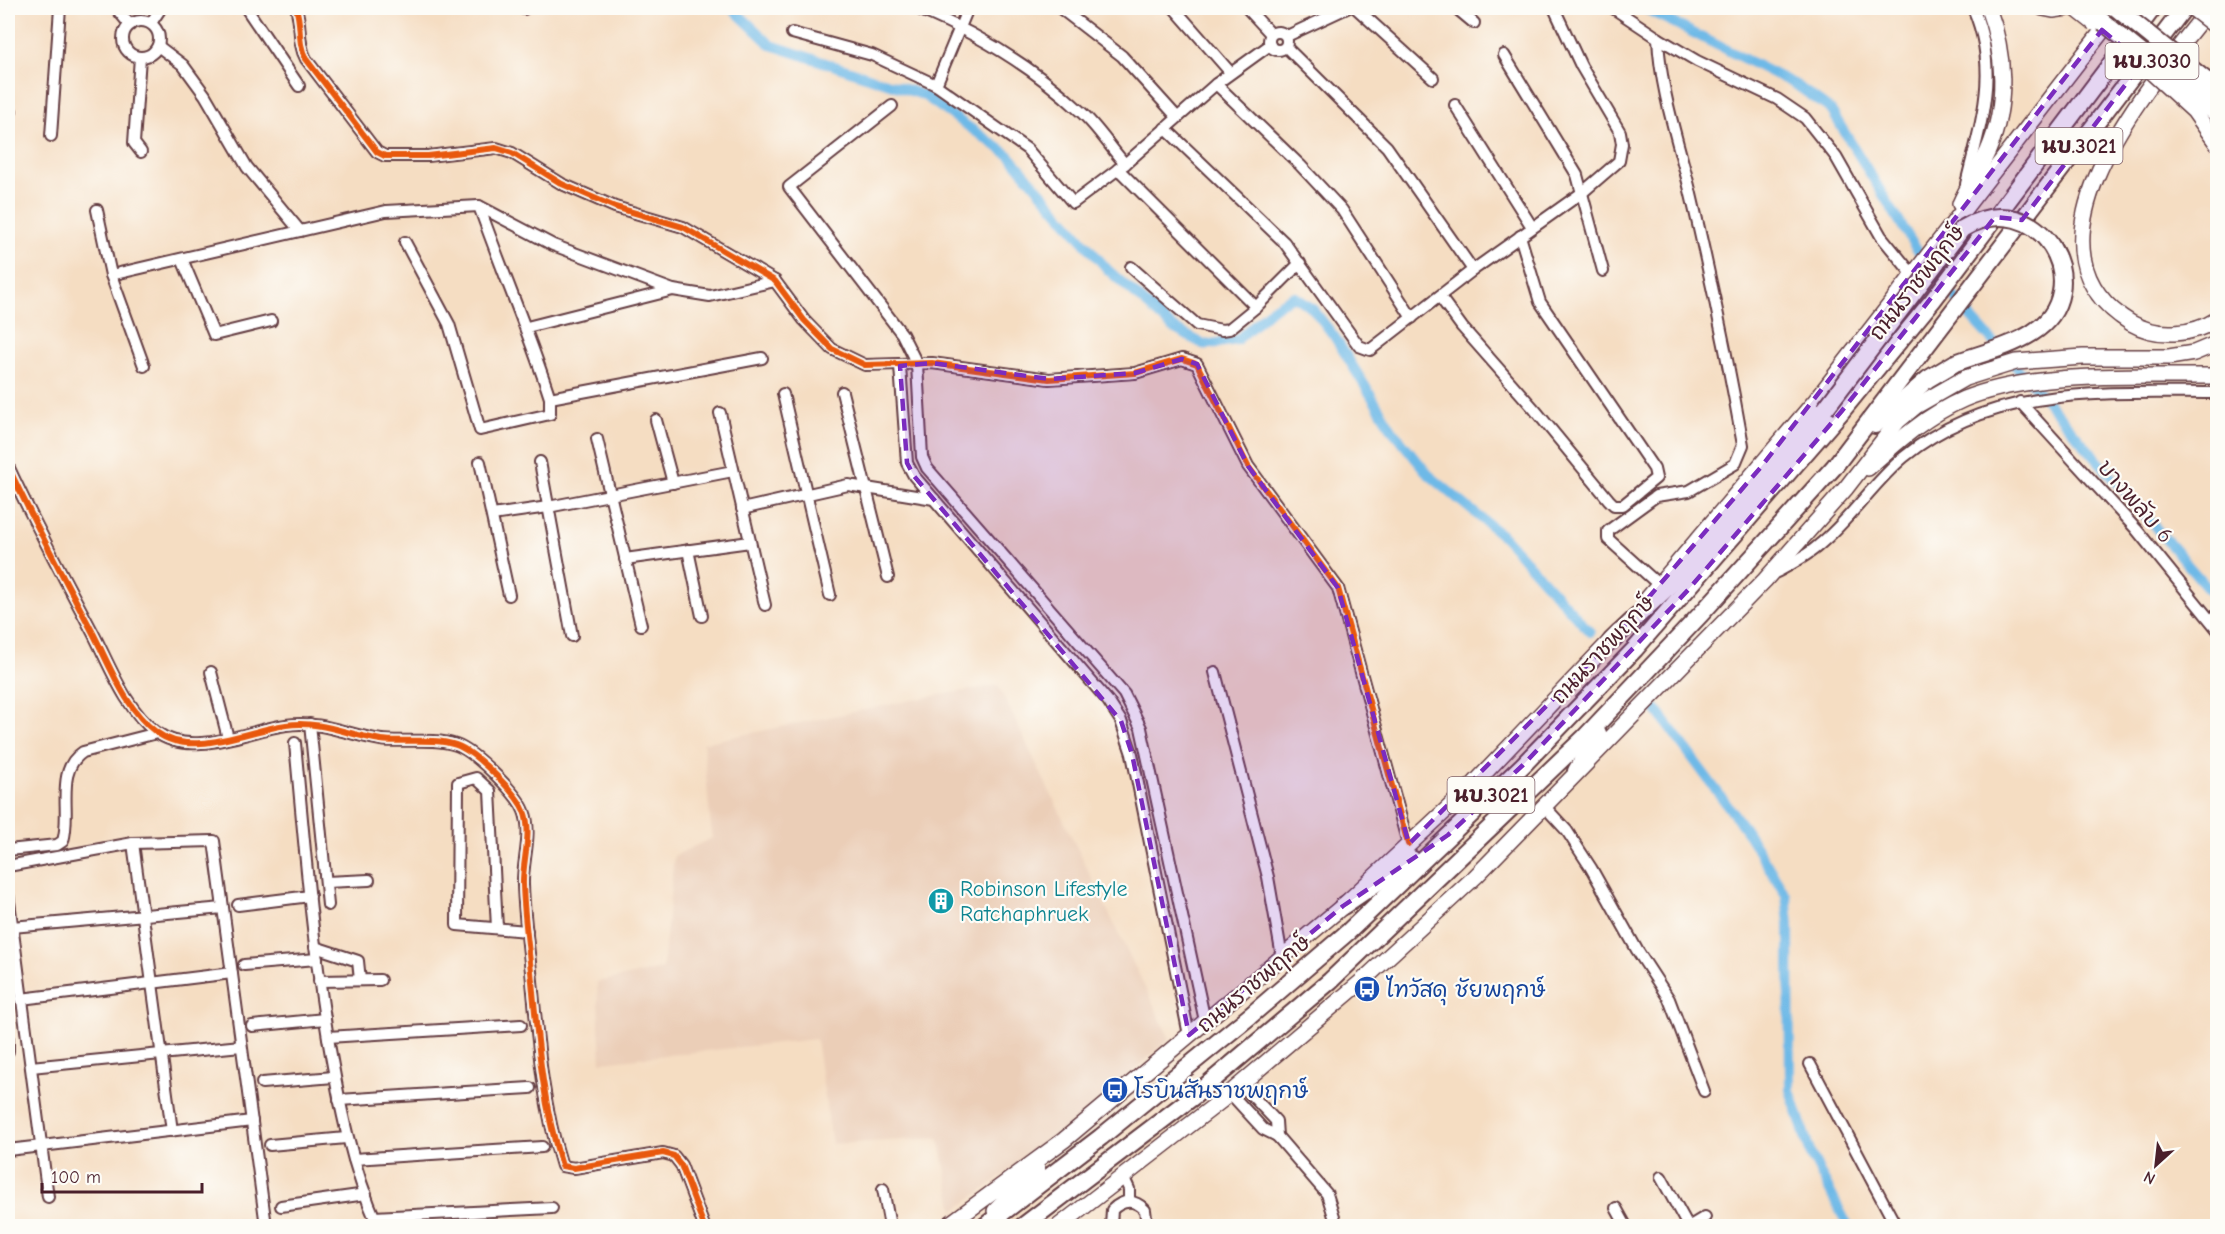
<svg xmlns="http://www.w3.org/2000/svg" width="2225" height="1234" viewBox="0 0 2225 1234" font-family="'Comic Neue','Playpen Sans Thai',sans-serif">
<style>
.built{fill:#ebceb7}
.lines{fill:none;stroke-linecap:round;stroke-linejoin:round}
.canal{stroke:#6eb9e7;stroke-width:10}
.minor-casing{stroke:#643c42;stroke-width:14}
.secondary-casing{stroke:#643c42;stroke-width:18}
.primary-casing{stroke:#643c42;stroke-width:20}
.minor{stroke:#fff;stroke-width:10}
.secondary{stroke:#fff;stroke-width:15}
.primary{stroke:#fff;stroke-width:16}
.secondary-bridge-casing{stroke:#643c42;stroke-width:18;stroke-linecap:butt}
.primary-bridge-casing{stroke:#643c42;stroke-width:20;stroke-linecap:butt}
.secondary-bridge{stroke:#fff;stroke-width:15}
.primary-bridge{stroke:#fff;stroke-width:16}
.cycleway-casing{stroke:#fdfcf7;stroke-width:10}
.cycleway{stroke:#e8590c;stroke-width:6}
.marked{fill:#7b2cbf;fill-opacity:0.2;stroke:#7b2cbf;stroke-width:4.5;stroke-dasharray:12 8;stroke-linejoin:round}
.labels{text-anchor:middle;stroke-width:4.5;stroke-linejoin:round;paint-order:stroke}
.shield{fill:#fdfcf7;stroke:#806168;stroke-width:1.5}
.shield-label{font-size:21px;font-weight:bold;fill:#4a1f2b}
.street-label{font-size:22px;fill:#4a1f2b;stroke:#fdfcf7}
.culture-label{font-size:22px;fill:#0d838f;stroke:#fdfcf7;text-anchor:start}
.transit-label{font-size:22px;fill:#164399;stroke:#fdfcf7;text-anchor:start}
</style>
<rect width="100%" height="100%" fill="#fdfcf7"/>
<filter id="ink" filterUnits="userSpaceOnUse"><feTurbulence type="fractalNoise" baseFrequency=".0167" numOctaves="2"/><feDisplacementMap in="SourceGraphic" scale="12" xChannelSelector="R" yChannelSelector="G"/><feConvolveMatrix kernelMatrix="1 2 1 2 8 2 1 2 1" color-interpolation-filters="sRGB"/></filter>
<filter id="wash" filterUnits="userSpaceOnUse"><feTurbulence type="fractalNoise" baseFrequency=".008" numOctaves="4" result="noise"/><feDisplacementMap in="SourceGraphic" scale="24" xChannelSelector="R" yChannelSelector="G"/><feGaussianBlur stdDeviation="1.35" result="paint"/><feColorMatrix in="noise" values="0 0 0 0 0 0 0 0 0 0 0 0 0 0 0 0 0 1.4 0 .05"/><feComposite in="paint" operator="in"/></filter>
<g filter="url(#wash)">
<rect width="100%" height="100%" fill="#f5ddc2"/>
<polygon class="built" points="998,685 1170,1039 1066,1130 954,1211 939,1138 832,1144 816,1039 601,1062 597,982 663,969 674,856 712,838 703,743 917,699"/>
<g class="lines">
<g class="canal">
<polyline points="732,8 771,45 923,95 1009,155 1108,270 1173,328 1205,345 1237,340 1273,308 1294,296 1313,309 1334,336 1393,431 1428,474 1505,538 1590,632"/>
<polyline points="1644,8 1796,85 1831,110 1915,247 1966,312 2038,391 2218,600"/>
<polyline points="1656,709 1745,829 1786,895 1789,924 1790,1090 1811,1155 1848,1226"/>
</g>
</g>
</g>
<g filter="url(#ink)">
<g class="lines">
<defs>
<g id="minor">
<polyline points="116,8 130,25"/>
<polyline points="246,8 299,86"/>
<path d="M296,8c6,17 1,35 10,51l71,93 8,4h43l68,-8 16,5 50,31 53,23 68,20 92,54 29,39 28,29 33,16 67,-2 117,16 86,-6 47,-14 15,5 51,102 90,122 70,256"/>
<polyline points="523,8 524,9"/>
<path d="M916,8c59,24 117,59 164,103 17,15 30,36 45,53"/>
<polyline points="1060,8 1122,56 1177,117"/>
<polyline points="1174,8 1230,72"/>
<polyline points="1247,8 1271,34"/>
<polyline points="1356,8 1433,78"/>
<polyline points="1456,8 1474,23"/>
<polyline points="1613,8 1658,38 1697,61 1777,99 1805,118 1836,157 1881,236 1913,275"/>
<circle cx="141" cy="39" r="18"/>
<polyline points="151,23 161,8"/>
<circle cx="1278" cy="41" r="9"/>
<polyline points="792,33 872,55 936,85 1027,149 1073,203 1125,164 1216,84 1270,45"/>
<polyline points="1287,36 1347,8"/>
<path d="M1658,38c2,51 20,103 32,152 20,84 38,170 53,255l-8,19 -46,27 -33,5 -48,35v8l51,46"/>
<polyline points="158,46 183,65 205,95 247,167 300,231"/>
<polyline points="1286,47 1387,147 1473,270"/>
<polyline points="1504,55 1577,175 1603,271"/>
<polyline points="140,57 134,143 141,152"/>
<polyline points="1216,84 1300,165 1342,210 1412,318"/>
<polyline points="936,85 968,8"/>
<polyline points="1455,105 1532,227"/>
<polyline points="892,106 789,187 902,334 917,364 922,457 927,468 1124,694 1141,728 1205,1021"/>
<polyline points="8,111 11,111"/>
<polyline points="1165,128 1284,242 1359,346 1370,350 1473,270 1583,192 1619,161 1622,144 1620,132 1581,66 1554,8"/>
<polyline points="51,136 60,8"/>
<polyline points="1118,169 1256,307"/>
<path d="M1966,184c15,-63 34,-113 7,-176"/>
<path d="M479,206c23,65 50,127 71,192l212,-40"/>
<polyline points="97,210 111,275 144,366"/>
<polyline points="405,242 449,324 480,430 550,414 550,398"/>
<polyline points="182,259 214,335 271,321"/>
<polyline points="1131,267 1197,325 1222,330 1229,329 1256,307 1300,263"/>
<polyline points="111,275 386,211 479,206 553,245 673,290 710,296 775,281"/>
<polyline points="1440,297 1462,327 1535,410 1609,500 1614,505 1623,505 1656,478 1654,469 1540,302 1520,236"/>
<polyline points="527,327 673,290"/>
<polyline points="900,366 907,463 914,476 1108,701 1121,721 1132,754 1189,1035"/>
<polyline points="842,392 888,577"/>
<polyline points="783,394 830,595"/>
<polyline points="2020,402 2136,529 2218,630"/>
<polyline points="720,413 765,605"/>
<polyline points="656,420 673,483"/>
<polyline points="597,439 641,625"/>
<polyline points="480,462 509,595"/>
<polyline points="540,462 572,636"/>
<path d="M8,466c26,57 56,112 85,167 17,33 33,77 63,99 36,27 92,-2 130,-7 35,-5 62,10 95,15 23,3 52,-3 75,5 18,6 61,48 68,66 9,22 -2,50 -1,74 1,32 6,65 9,96 6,63 11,125 30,185l12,2 89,-15 11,3 7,9 23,61"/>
<polyline points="742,509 848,485 934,499"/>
<polyline points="492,515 548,507 733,471"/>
<polyline points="688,550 702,616"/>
<polyline points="625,559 750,542"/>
<path d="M1777,572c14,-8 30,-16 42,-27 32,-26 54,-62 85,-88 88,-73 206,-64 314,-64"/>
<polyline points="211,672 228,738"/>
<polyline points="1215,672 1268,877 1282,957"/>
<polyline points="310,724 328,905"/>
<path d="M295,743c9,98 17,197 33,295 11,64 23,128 50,188"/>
<polyline points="1545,807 1567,831 1591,868 1637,950 1669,999 1704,1091"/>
<polyline points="133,843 172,1131"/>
<path d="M8,850l49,-5 6,-4c9,-29 -9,-70 20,-89l74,-19"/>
<polyline points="8,866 133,843 214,841 266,1226"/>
<polyline points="326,882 369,880"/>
<polyline points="8,894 48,1197"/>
<polyline points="238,905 310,896"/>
<polyline points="12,927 223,908"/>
<polyline points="497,928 490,791 476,778 458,783 457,925 527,931"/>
<polyline points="315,947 358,961 360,980"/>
<polyline points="244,965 317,959"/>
<polyline points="319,981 380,980"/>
<polyline points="21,999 232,973"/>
<polyline points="252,1026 325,1019"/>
<polyline points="328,1037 521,1025"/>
<polyline points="8,1038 8,1051"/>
<polyline points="1810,1064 1896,1226"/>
<polyline points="31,1067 241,1046"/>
<polyline points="262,1083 334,1077"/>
<polyline points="1230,1093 1263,1129 1277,1136 1276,1121 1241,1084"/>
<polyline points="339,1100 530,1088"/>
<polyline points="1277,1136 1327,1194 1337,1226"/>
<polyline points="270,1145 346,1138"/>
<polyline points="8,1150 252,1121"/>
<polyline points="354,1159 542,1147"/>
<polyline points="1661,1177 1688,1226"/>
<polyline points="1124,1178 1129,1189 1129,1201"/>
<polyline points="883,1189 890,1226"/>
<polyline points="281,1206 366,1194"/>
<polyline points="1616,1208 1626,1226"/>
<polyline points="374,1217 552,1208"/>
<path d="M1111,1226l1,-16c11,-11 23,-11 33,0l2,16"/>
<polyline points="1690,1226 1705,1217"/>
</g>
<g id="secondary">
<polyline points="2043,8 2053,10 2067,8"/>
<path d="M2210,8c-56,72 -205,239 -79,315 26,15 61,13 87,-4"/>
<path d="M1960,204c8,-19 20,-35 28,-53 20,-46 17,-98 0,-143"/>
<path d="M1868,468c30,-27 59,-53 96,-69 71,-29 176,-22 254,-23"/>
<polyline points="1648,598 1816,400 2120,8"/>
<polyline points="995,1211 1037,1168"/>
<polyline points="947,1226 1064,1140 1343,906 1475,783 1619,632"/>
<polyline points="1059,1226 1222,1100 1361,982 1476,876 1765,580 1846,488 1898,421 1916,406 1965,378 2016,362 2083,357 2169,357 2194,353 2218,343"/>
</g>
<g id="primary">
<polyline points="1875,425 1928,379 1955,363"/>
<polyline points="1611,641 1682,574 1825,409"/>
<polyline points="1576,771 1598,733"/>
<polyline points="1343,906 1412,859"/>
<polyline points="985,1226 1101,1137 1250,1016 1348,932 1523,765 1635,649 1841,412 1933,300 2153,8"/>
<polyline points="1023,1226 1194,1096 1330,981 1584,738 1701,614 1834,467 2184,8"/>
</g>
</defs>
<use href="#minor" class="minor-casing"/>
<use href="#secondary" class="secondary-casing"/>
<use href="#primary" class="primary-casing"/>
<use href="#minor" class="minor"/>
<use href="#secondary" class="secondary"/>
<use href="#primary" class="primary"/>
<defs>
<g id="secondary-bridge">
<polyline points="2075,8 2094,23"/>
<polyline points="2192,8 2218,28"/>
<polyline points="2167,56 2205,98"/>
<polyline points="2136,58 2194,111 2218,145"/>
</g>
<g id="primary-bridge">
<polyline points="2086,8 2218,115"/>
<polyline points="2116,8 2218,90"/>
<path d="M1825,409l137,-180c77,-48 139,61 70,104 -22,14 -53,21 -77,30"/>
</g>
</defs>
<use href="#secondary-bridge" class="secondary-bridge-casing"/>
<use href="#primary-bridge" class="primary-bridge-casing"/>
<use href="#secondary-bridge" class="secondary-bridge"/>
<use href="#primary-bridge" class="primary-bridge"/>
<defs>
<g id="cycleway">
<path d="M296,8c6,17 1,35 10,51l71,93 8,4h43l68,-8 16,5 50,31 53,23 68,20 92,54 29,39 28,29 33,16 67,-2 117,16 86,-6 47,-14 15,5 51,102 90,122 70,256"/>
<path d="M8,466c26,57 56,112 85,167 17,33 33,77 63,99 36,27 92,-2 130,-7 35,-5 62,10 95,15 23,3 52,-3 75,5 18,6 61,48 68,66 9,22 -2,50 -1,74 1,32 6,65 9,96 6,63 11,125 30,185l12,2 89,-15 11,3 7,9 23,61"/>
</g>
</defs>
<use href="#cycleway" class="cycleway-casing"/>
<use href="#cycleway" class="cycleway"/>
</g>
</g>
<path class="marked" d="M2102,30l40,33 -120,157 -27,-3 -154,195 -153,178 -165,175 -75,70 -105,71 -154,129 -57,-281 -11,-33 -207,-245 -7,-13 -7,-97 32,-3 117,16 86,-6 47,-14 15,5 51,102 90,122 71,256 202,-203 150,-174z"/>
<defs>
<symbol id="building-disc" viewBox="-11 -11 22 22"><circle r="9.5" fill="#0f9aa8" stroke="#fdfcf7"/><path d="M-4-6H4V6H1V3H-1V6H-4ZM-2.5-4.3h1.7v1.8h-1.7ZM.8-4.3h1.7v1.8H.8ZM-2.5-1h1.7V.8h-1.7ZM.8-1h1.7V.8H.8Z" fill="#fff"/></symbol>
<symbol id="bus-disc" viewBox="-11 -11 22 22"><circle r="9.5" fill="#1a4fb4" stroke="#fdfcf7"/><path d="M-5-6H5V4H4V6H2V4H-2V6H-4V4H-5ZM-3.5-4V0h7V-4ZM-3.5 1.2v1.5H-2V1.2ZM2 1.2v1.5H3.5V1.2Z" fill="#fff"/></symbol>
</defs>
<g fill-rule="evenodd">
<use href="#building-disc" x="926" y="886" width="30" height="30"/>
<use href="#bus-disc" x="1352" y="974" width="30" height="30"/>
<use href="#bus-disc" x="1100" y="1075" width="30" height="30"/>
</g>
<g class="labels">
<g class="shield">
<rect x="2105.5" y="43" width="93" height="36" rx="4.5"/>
<rect x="2035.5" y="128" width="87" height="36" rx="4.5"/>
<rect x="1447.5" y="777" width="87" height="36" rx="4.5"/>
</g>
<g class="shield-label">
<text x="2152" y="68">นบ.3030</text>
<text x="2079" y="153">นบ.3021</text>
<text x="1491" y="802">นบ.3021</text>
</g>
<g class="street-label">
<text transform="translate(1916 282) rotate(-52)" y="8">ถนนราชพฤกษ์</text>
<text transform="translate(2136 501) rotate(49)" y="8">บางพลับ 6</text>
<text transform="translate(1602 649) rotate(-47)" y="8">ถนนราชพฤกษ์</text>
<text transform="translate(1253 983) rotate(-40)" y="8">ถนนราชพฤกษ์</text>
</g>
<g class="culture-label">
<text x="960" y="896">Robinson Lifestyle<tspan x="960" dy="25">Ratchaphruek</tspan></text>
</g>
<g class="transit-label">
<text x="1386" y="997">ไทวัสดุ ชัยพฤกษ์</text>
<text x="1134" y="1098">โรบินสันราชพฤกษ์</text>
</g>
</g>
<rect width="2225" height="1234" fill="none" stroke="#fdfcf7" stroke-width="30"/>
<g transform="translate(2156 1165) rotate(207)" stroke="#fdfcf7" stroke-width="4.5" paint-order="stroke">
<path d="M0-4.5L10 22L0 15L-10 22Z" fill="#4a1f2b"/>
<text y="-9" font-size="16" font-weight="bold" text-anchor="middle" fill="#4a1f2b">N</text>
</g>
<path d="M42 1183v9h160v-9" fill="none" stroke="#4a1f2b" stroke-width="3"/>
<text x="51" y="1183" font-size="18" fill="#4a1f2b" stroke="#fdfcf7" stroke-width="4.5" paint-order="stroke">100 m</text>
</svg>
